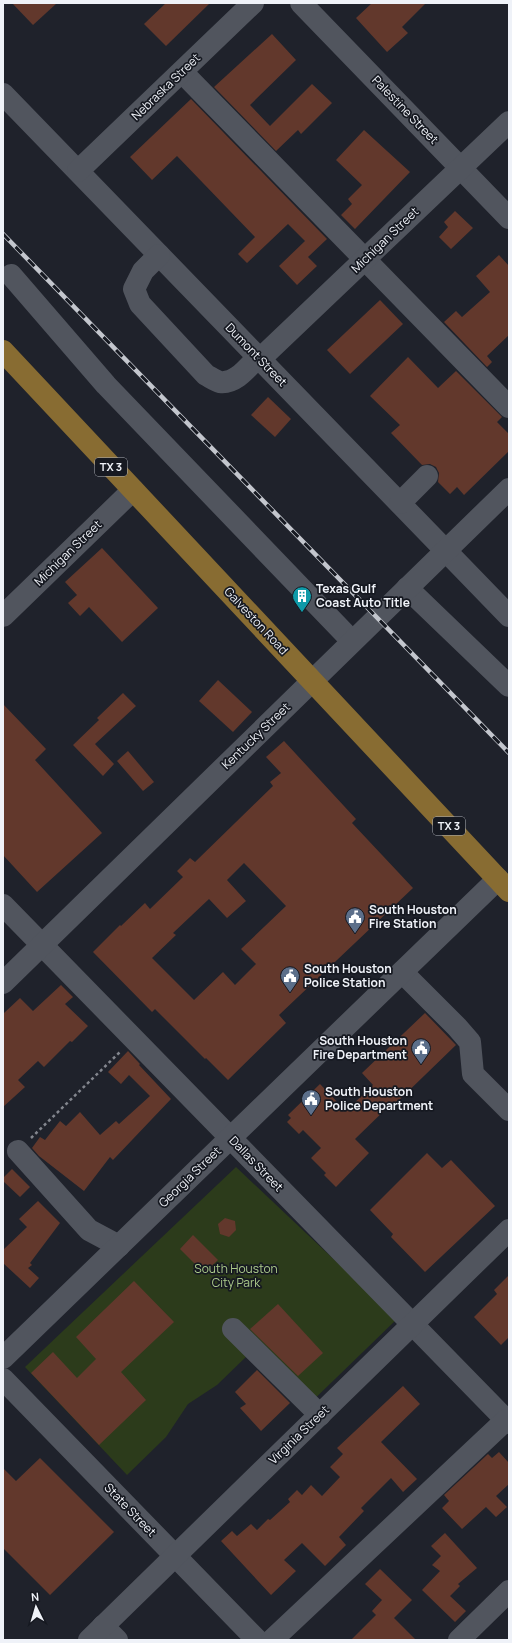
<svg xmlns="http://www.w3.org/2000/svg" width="512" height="1643" viewBox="0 0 512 1643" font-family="Manrope,sans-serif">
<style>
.green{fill:#2c3b1b}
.building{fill:#62382c;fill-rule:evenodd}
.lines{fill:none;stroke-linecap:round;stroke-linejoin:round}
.path{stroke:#83868e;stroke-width:2.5;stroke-dasharray:3 3;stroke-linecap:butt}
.minor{stroke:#51555e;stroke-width:22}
.major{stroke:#886c32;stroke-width:22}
.rail-casing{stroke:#c3c6cd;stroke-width:4.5}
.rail{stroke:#161921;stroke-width:3;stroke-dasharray:9;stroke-linecap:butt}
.labels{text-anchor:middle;stroke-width:3.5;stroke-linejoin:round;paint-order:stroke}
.shield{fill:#161921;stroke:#aeb1b8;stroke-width:1}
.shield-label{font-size:11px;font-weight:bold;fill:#eff2f8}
.street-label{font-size:12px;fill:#eff2f8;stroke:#161921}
.poi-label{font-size:12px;font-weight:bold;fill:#eff2f8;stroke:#161921;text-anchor:start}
.park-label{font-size:12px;fill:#accb8b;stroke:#161921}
</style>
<rect width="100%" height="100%" fill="#1f222b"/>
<polygon class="green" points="236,1167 397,1319 303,1410 249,1354 217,1385 188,1404 166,1437 127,1475 25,1367"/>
<g class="building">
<polygon points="12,3 57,3 33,25"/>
<polygon points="166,3 210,3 166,46 144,24"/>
<polygon points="372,3 426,3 402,27 408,33 387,52 356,18"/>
<polygon points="272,34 296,60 250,105 270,126 312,84 332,103 301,134 298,130 276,151 214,87"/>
<polygon points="191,99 327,239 308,257 317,266 297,285 279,266 305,241 288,224 247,263 238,254 255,237 177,156 152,180 130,157"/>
<polygon points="364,130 410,172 355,229 341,215 352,204 348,199 362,185 336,160"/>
<polygon points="455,211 473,228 451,249 439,237 448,227 444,222"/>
<polygon points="499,255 509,266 509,335 487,356 492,362 487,367 444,322 456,311 462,317 490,292 476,276"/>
<polygon points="380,300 403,324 350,374 327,350"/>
<polygon points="408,357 438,388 456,371 502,417 497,422 509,434 509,451 464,495 457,487 450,494 438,482 439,473 436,467 430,464 422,465 391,433 400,425 370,396"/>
<polygon points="268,397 291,419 275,437 251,415"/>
<polygon points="102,548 158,608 122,642 89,607 80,616 68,603 77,595 65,582"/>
<polygon points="218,680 252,712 233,732 199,701"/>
<polygon points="123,693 136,706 95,744 114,764 103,776 73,745 99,720 97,718"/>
<polygon points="3,704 46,749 35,760 102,833 37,892 3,855"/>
<path d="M284,741l72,78 -4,4 61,65 -134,127 7,8 -58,57 -22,-22 -1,1 -50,-50 -3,3 -59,-60 27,-27 1,1 24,-23 5,6 33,-32 -6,-6 13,-13 5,4 78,-76 -3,-4 11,-9 -15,-16zM244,863l42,43 -45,43 15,15 -21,21 -12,-13 -29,28 -42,-42 24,-23 -3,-2 36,-34 18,19 19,-17 -19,-21z"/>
<polygon points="128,751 154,782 143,791 117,761"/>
<polygon points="61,985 73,997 65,1004 88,1026 72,1042 70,1041 44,1067 38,1061 18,1080 25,1087 3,1107 3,1014 20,998 33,1011"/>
<polygon points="425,1013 456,1045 393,1106 391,1104 355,1139 369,1153 336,1187 324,1175 326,1173 311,1158 321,1148 303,1130 299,1134 287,1122 291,1118 288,1115 320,1084 342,1107 345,1104 349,1108 373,1085 362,1073"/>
<polygon points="128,1051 140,1064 139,1065 171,1099 113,1160 110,1157 84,1191 39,1156 32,1148 40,1137 45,1140 60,1121 66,1126 80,1112 100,1135 116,1121 119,1124 150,1096 129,1075 121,1084 108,1072"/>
<polygon points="427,1153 442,1168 451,1160 495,1206 425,1272 391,1237 393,1234 370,1210"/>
<polygon points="12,1169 30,1187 20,1197 3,1181 3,1178"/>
<polygon points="38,1201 60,1223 30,1263 32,1265 28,1268 39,1278 30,1288 3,1263 3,1250 27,1227 19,1219"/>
<polygon points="225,1218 235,1221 236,1230 229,1237 220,1234 218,1224"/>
<polygon points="193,1235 218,1260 204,1273 180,1249"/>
<polygon points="509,1275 509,1337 501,1345 474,1317 497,1294 494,1290"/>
<polygon points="134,1281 174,1322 121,1372 146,1400 99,1445 31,1373 53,1352 77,1378 96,1359 76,1337"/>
<polygon points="278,1304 323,1353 298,1376 250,1329"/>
<polygon points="257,1370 290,1403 261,1431 240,1408 246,1404 235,1392"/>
<polygon points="403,1386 420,1404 381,1442 417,1479 403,1492 391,1478 361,1508 364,1511 339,1537 346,1545 325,1566 302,1543 284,1560 296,1571 271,1595 221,1541 232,1531 237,1536 251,1524 257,1530 268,1519 270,1520 290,1502 288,1499 297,1490 302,1495 311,1485 322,1496 340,1477 330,1467 343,1454 337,1448"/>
<polygon points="499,1452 509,1463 509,1484 496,1496 507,1507 496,1517 486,1507 462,1529 442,1508 449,1501 444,1495 488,1454 492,1458"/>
<polygon points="40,1458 114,1532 50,1595 3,1548 3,1468 16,1481"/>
<polygon points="445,1533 477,1568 458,1584 460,1586 450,1596 466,1611 455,1622 422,1590 440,1571 432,1565 441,1556 431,1546"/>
<polygon points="380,1569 412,1600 394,1618 416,1640 351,1640 376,1615 372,1611 382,1600 365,1584"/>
</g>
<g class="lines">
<polyline class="path" points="31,1138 121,1051"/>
<g class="minor">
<polyline points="301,3 509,218"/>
<polyline points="182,72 509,407"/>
<polyline points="3,94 509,616"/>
<polyline points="78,171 253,3"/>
<path d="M159,255l-16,16 -9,18 6,15 66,71c4,2 10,6 14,7 16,2 28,-15 38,-25"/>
<polyline points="11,275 106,385 352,641"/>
<polyline points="260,359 509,122"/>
<polyline points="400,503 427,476"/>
<polyline points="407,588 509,686"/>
<polyline points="3,616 133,490"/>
<polyline points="3,905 509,1423"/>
<polyline points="402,972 457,1027 470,1042 473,1074 509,1110"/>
<polyline points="3,983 509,489"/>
<polyline points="18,1151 89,1230 119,1246"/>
<polyline points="233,1329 320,1415"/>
<polyline points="3,1358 498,879"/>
<polyline points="3,1379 257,1640"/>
<polyline points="103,1626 117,1640"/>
<polyline points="89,1640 509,1230"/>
<polyline points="272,1640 506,1420"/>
<polyline points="459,1640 509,1591"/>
</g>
<polyline class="major" points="3,351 509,891"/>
<defs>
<polyline id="rail" points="3,234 509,753"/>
</defs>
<use href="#rail" class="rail-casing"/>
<use href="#rail" class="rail"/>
</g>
<defs>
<symbol id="building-pin" viewBox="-11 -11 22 30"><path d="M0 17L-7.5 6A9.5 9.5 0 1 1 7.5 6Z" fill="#0f9aa8" stroke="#161921"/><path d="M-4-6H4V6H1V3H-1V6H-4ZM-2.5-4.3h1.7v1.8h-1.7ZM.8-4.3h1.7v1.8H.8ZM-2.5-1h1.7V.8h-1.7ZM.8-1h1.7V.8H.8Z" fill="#fff"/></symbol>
<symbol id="civic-pin" viewBox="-11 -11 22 30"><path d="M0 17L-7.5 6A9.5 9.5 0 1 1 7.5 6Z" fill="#5c6f8a" stroke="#161921"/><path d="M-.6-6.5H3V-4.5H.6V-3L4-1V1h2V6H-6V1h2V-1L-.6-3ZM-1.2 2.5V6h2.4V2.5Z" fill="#fff"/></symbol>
</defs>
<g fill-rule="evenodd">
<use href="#building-pin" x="291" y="585" width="22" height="30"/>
<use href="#civic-pin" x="344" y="906" width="22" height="30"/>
<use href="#civic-pin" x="279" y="965" width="22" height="30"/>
<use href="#civic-pin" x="410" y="1037" width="22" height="30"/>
<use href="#civic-pin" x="300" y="1088" width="22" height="30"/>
</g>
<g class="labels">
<g class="shield">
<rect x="95" y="458" width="32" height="18" rx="3"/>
<rect x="433" y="817" width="32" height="18" rx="3"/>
</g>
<g class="shield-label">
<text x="111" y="471">TX 3</text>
<text x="449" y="830">TX 3</text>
</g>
<g class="street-label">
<text transform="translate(166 87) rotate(-44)" y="4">Nebraska Street</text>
<text transform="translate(405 110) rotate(46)" y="4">Palestine Street</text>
<text transform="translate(385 240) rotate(-44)" y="4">Michigan Street</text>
<text transform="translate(256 355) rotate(46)" y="4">Dumont Street</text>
<text transform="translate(68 553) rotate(-44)" y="4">Michigan Street</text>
<text transform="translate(256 621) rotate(47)" y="4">Galveston Road</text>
<text transform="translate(256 736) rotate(-44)" y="4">Kentucky Street</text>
<text transform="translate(256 1164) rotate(46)" y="4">Dallas Street</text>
<text transform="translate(190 1177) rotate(-44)" y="4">Georgia Street</text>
<text transform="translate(299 1435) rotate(-44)" y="4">Virginia Street</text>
<text transform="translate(130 1510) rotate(46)" y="4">State Street</text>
</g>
<g class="poi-label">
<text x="316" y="593">Texas Gulf<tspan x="316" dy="14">Coast Auto Title</tspan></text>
<text x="369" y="914">South Houston<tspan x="369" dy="14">Fire Station</tspan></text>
<text x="304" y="973">South Houston<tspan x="304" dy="14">Police Station</tspan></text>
<text x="407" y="1045" text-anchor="end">South Houston<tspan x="407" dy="14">Fire Department</tspan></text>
<text x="325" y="1096">South Houston<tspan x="325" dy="14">Police Department</tspan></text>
</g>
<g class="park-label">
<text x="236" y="1273">South Houston<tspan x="236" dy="14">City Park</tspan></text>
</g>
</g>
<rect width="512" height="1643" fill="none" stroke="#eff2f8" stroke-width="8"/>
<g transform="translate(36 1607) rotate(355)" stroke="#161921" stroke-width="3" paint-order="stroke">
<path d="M0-3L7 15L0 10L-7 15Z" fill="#eff2f8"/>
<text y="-6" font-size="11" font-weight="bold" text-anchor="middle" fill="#eff2f8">N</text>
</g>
</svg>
